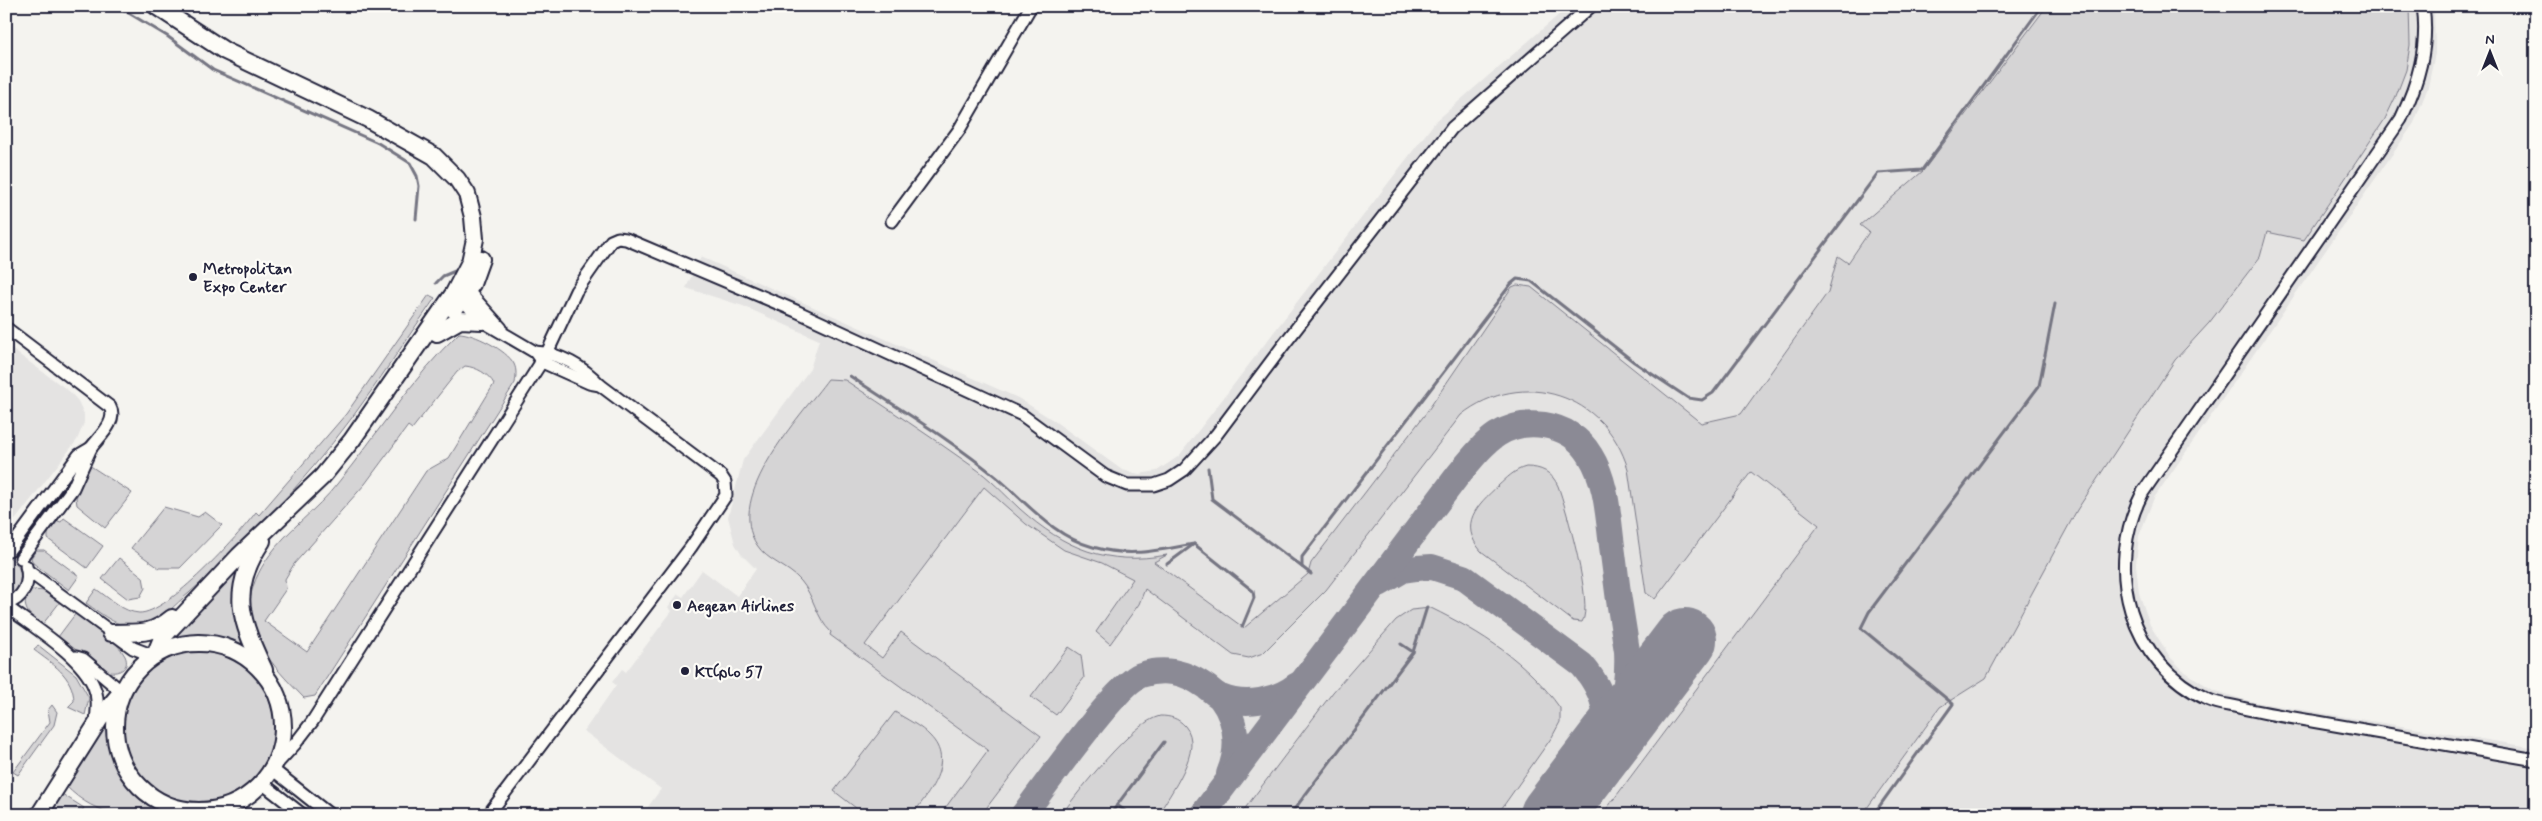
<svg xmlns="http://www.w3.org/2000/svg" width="2542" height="821" viewBox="0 0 2542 821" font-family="Mynerve,sans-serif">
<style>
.built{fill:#e4e3e2}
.green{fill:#d5d4d5;stroke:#7c7b88;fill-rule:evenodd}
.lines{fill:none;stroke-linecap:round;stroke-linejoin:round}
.stream{stroke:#757582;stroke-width:3}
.taxiway{stroke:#8b8a95;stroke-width:26}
.runway{stroke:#8b8a95;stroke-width:64}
.street-casing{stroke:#22223b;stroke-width:15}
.secondary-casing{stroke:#22223b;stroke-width:20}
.street{stroke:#fdfcf7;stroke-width:11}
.secondary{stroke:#fdfcf7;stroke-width:16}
.poi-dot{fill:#22223b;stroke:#fdfcf7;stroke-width:2}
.labels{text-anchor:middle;stroke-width:4.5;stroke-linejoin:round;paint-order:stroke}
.poi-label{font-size:16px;font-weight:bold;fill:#22223b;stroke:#fdfcf7;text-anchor:start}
</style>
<rect width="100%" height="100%" fill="#f4f3ef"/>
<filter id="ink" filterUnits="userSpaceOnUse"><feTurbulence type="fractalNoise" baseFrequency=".02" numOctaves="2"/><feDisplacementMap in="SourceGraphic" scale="10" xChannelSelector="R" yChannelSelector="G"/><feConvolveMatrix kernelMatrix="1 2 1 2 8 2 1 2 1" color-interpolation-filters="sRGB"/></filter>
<g filter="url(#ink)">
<g class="built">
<polygon points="1569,6 2434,6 2435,53 2428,87 2414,123 2154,498 2139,536 2136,564 2139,593 2150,625 2170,657 2184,671 2213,690 2248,701 2536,748 2536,815 642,815 661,789 584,731 616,685 612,682 622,669 626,672 672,611 668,607 678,594 683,597 702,570 737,596 756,569 741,554 735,544 728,517 743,460 810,369 819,340 743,306 686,288 692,275 703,280 708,269 698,263 701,257 1018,398 1053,420 1122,470 1139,474 1157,471 1179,456 1435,122"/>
<polygon points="6,345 69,391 78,401 84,414 84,423 77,440 16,519 6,526"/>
</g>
<g class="green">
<path d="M2047,6h362l1,39 -4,25 -10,26 -11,23 -81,121 -37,-8 -7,25 -51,66 -34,37 -98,150 -91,168 -46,29 -78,108h-260l217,-290 -68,-53 -96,127 -9,-6 -18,-124c-22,-75 -106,-102 -167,-54l-135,175 -63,63 -14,5 -16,-3 -88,-66 -6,15 -29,40 -14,-12 37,-53 -31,-16 -38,-13 -38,-26 -42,-37 -119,158 17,13 19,-26 140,104 -60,79h-41l48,-65 -158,-115 1,-3c-15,-14 -17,-36 -30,-51 -13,-15 -34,-20 -44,-36 -33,-49 43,-128 71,-166l17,1c42,28 85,56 127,86 18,12 32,28 48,43 45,40 87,57 147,46l-13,7 90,66 64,-54 3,-11 115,-150 86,-126 5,-2 14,2 170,136 40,-9 87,-122 10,-36 10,7 21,-31 -9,-7 63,-54z"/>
<path d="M429,295l6,3c-28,40 -55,82 -84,121 -48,64 -102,122 -162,174 -14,11 -28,29 -46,33 -22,5 -40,-11 -57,-23l10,-14c13,9 27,23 43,24 29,1 100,-78 117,-101l3,3 87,-101z"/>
<path d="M459,333c14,0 48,17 55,31 3,6 2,13 1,19l-200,313 -11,2c-25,-26 -55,-55 -54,-93 0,-17 9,-35 19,-49 19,-27 48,-46 68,-72 41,-50 75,-106 122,-151zM465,366c11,1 24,8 29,18l-45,74 -23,13 -119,181 -43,-31 22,-32 -1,-10 9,-15 71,-80 43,-58 4,3 45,-57z"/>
<polygon points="89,465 132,493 105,528 77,505 76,498"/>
<path d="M1526,467c15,0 26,5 32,19 8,21 36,121 24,136l-9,-1 -92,-70c-23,-27 -4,-46 17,-65 9,-8 16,-16 28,-19z"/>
<polygon points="164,507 198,517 205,512 222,525 180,568 159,568 131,548"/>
<polygon points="64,518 103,546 87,568 48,539 48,533 58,521 61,522"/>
<polygon points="36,550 44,550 79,576 69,590 33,563 31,558"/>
<path d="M6,556c19,7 20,34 0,42z"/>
<polygon points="119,558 143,577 145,588 140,597 128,599 102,579"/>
<polygon points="239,568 235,617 248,652 217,639 180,639 176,633"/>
<path d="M33,590l12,1 15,11 -18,23c-10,-8 -21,-15 -15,-30z"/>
<path d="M1431,608c51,25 96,53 129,100v14l-8,15 -55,78h-257l93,-123 63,-72 15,-10z"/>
<path d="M76,613c14,12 40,25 49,43 6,13 -8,19 -19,15l-48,-34z"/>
<path d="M38,645l38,30 13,23 -4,17 -17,-8 6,-6c-1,-26 -22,-37 -40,-51z"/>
<polygon points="1069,647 1081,655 1084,678 1056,715 1031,697"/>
<circle cx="198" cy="727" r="76"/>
<polygon points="52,705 57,712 54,725 18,775 13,772 50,722 48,710"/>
<path d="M895,712c11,7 26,14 35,24 26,26 -2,58 -18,79h-47l-31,-24z"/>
<path d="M109,714c1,49 16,86 67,101 -46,0 -76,6 -111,-30z"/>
<path d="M1160,716c10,0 18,2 25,10 20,23 -15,67 -27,89h-97c18,-24 71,-93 99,-99z"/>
<polygon points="62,794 84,808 79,815 50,815"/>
</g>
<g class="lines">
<g class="stream">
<polyline points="117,6 167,36 213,70 378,143 410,163 417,176 419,186 416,219"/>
<polyline points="436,283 443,276 455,271"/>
<path d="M850,376c49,33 100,63 145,100 32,26 57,60 98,71 38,11 64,3 101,-3"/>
<polyline points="1208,468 1212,499 1302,567"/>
<polyline points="1167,564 1194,544 1253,591 1254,598 1242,627"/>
<polyline points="1311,574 1302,567 1302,557 1511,284 1517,279 1531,281 1634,362 1688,398 1702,400 1713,393 1878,173 1922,170 2042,6"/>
<polyline points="1401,644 1413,652"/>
<polyline points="1117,805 1164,742"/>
<polyline points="1111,814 1117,805 1125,811"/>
<polyline points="1290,815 1413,652 1427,607"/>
<polyline points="1873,815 1953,704 1861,628 1869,612 2039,386 2055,304"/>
</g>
<g class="taxiway">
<path d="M1379,584l24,-14 14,-2 15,-1 31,10 119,88c18,21 29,46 21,74"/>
<path d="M1220,697c17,23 20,50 9,77"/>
<path d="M1023,815c20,-26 93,-131 118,-140 24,-8 44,-3 64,11 5,3 10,9 16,11 24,10 56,4 76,-12"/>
<path d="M1202,815l256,-340c25,-30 43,-56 86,-50 19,3 36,13 46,30 17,27 18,61 22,91 4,35 9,70 15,105 2,43 -7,68 -30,104"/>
</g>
<polyline class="runway" points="1552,815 1685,640"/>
<defs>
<g id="street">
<path d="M2423,6c6,41 -5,77 -22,113l-258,373c-40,76 -14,172 66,208 9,4 20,5 29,7 25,6 50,10 74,14 75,13 149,26 224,39"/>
<polyline points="892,221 959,130 1031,6"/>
<polyline points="462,287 468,291 501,328"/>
<polyline points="457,294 482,321 535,352 542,362 589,383 600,385"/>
<path d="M6,328l104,79c8,14 -11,30 -19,41"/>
<polyline points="9,550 79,455 91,448 73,488 21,558"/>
<polyline points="28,571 133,648 154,656"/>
<path d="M6,604c17,-5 25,-21 20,-38"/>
<path d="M6,606c27,21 76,50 88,81 5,11 3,24 2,35"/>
<polyline points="76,657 83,659 122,692"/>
<polyline points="273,768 295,744 312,722 547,353 576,291 611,241 618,238 626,239 796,311 1022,415 1105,476 1127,485 1154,485 1169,480 1184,470 1216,435 1282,347 1452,128 1591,6"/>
<polyline points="272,769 330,815"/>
<polyline points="262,783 303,815"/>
<path d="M488,815l203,-268 35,-52 -1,-13 -4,-6 -121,-91c-16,-18 -41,-32 -65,-33"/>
</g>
<g id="secondary">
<polyline points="454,310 472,284 481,259"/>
<polyline points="437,333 460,320 482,321"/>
<path d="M262,541c-34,51 -21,79 2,129"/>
<path d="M111,633c27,-1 39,3 61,-15"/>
<circle cx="199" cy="727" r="84"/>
<polyline points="155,655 162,638 239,556 322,477 352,440 454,293 470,262 475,239 473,217 467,194 457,179 434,156 368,119 225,51 156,6"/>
<polyline points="39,815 103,714 118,696"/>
</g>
</defs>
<use href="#street" class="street-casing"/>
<use href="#secondary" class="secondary-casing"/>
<use href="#street" class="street"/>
<use href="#secondary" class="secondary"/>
</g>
</g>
<g class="poi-dot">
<circle cx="193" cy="277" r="5"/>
<circle cx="677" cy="605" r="5"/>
<circle cx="685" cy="671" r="5"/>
</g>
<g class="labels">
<g class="poi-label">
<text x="203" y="274">Metropolitan<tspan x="203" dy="18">Expo Center</tspan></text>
<text x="687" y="611">Aegean Airlines</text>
<text x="695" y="677">Κτίριο 57</text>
</g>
</g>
<rect width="2542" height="821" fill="none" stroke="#fdfcf7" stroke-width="25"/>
<rect x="12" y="12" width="2517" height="796" fill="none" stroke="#22223b" stroke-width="2" filter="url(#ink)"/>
<g transform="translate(2490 52)" stroke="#fdfcf7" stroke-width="4" paint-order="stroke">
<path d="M0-4L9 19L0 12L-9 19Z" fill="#22223b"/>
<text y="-8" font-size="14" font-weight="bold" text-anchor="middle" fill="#22223b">N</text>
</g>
</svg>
